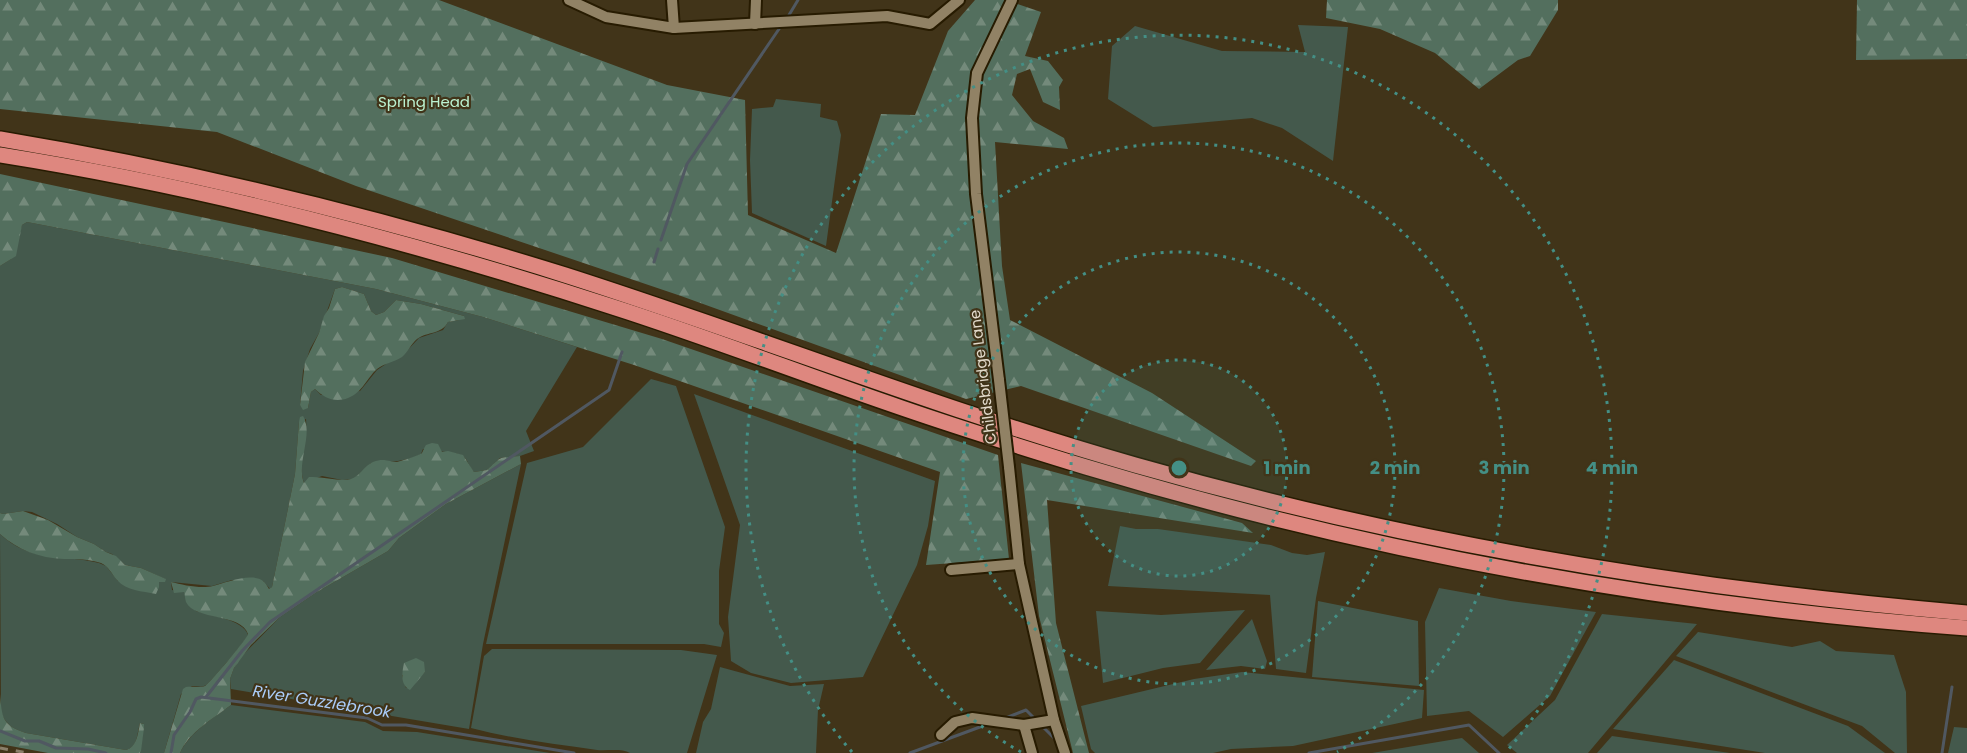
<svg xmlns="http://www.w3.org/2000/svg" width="1967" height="753" viewBox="0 0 1967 753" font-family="Poppins,sans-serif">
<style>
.green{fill:#44594c;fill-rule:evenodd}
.forest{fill:url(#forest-firs)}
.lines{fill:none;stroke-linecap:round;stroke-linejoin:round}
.stream{stroke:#505861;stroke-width:3}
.minor-casing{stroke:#271b01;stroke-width:14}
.highway-casing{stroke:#271b01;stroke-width:18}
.minor{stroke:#918265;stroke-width:10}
.highway{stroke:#de877f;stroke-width:15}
.rail{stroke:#8a7f6a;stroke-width:3;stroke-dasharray:8 8;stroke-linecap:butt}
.minor-bridge-casing{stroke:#271b01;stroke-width:14;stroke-linecap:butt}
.minor-bridge{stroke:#918265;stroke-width:10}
.ring{fill:none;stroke:#448f85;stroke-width:3;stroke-dasharray:3 6}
.labels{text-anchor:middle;stroke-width:4.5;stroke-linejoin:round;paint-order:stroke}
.park-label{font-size:15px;fill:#bbf2d1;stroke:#413419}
.street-label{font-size:15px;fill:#e2dacb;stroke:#413419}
.water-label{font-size:16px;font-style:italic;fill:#aaccf8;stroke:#413419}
.centre{fill:#448f85;stroke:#413419;stroke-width:3}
.ring-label{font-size:18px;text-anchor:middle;font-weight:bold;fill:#448f85;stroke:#413419;stroke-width:4.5;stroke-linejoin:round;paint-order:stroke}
</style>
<defs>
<pattern id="forest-firs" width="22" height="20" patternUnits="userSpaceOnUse" patternTransform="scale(1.5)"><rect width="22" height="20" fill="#536f5e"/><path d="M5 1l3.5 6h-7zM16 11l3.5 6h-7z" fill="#748a7b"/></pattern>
</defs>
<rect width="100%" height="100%" fill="#413419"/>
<g class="green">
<polygon points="1298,25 1348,27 1333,161 1282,128 1252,118 1153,127 1108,99 1112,46 1135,26 1222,51 1305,52"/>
<polygon points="776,99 821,104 820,117 837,121 841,135 826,246 752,213 750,160 752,109 773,107"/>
<path d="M27,222l349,67 107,28 94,30 -51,84 8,20 -14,5 -20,2 -13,12 -13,2c-5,-5 -6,-12 -11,-16 -5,-4 -32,-5 -40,-7l-2,5c-15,8 -33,8 -50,9l-17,16 -12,1 -20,-4 -18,7c-7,-20 4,-43 2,-64l-7,3 -4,52 -23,113 -2,2 -7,-8 -31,-1 -20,6 -41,-4 1,8 12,2 12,19c13,4 48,9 52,24 -1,4 -38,48 -42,50 -4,3 -9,1 -14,1l-11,8 -17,59h-24l4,-29 -4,-1c-3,10 -2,24 -14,27l-100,-17c-13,-4 -20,-8 -25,-21l-1,-178c31,29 62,20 99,29l7,3 12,15 47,1v-3l-24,-11 -16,-3 -13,-11 -6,-2 -12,-8 -17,-7 -20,-13 -25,-12 -9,-1 -20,3 -3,-1v-247l11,-7 11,-34zM342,287l22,7 7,17 5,4 8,-3 12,-12 25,4 43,12 -5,4 -11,2 -5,8 -24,8 -18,19 -12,5 -12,8 -17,21 -39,4 -6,-6 -4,3 -3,16 -8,-3 3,-34 7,-22 9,-16 16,-44z"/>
<polygon points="651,379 676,386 725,527 719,571 719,624 724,633 721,647 704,644 486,644 527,463 583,447"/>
<polygon points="694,394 935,481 928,526 917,565 863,677 791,683 751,673 731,661 728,617 740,525"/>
<path d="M521,464l-38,180 -14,85 -238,-40 -1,-10 4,-11 7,-11 39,-40 37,-25 71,-41 11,-13 47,-34zM425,672l-19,16 -4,-13z"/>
<polygon points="1120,526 1136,529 1158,529 1271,545 1292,553 1307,555 1325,552 1316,598 1306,673 1276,669 1270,595 1108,586"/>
<polygon points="1439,588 1511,601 1596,612 1550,696 1503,737 1469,711 1427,716 1425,622"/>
<polygon points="1318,601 1418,621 1419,686 1312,677"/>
<polygon points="1245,610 1200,663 1163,668 1103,683 1096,611 1161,615"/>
<polygon points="1602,614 1697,624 1588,753 1517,753 1507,745 1555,700"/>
<polygon points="1252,619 1267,661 1265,669 1241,666 1206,670"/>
<polygon points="1698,632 1792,647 1820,641 1836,651 1894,655 1906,692 1907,753 1895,753 1862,726 1676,656"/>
<path d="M492,649l189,1 36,5 -30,98h-57c-8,-5 -23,-2 -33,-3 -42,-6 -84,-11 -126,-22l13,-72z"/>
<polygon points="1674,660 1848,726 1885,753 1765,753 1613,729"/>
<polygon points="720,667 790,686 824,684 818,710 816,753 696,753 703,722 711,709"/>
<polygon points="1242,672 1424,690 1422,718 1293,746 1231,749 1213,753 1095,753 1091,749 1081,706 1194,679"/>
<path d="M231,705l134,17 18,9 34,1 133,21h-370c9,-20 33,-35 51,-48z"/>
<polygon points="1954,727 1967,728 1967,753 1948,753"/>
<polygon points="1612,736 1730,753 1597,753"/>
<polygon points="1462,738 1479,753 1372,753"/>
</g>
<g class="forest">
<polygon points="0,0 439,0 667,85 745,100 748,215 836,253 881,114 915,115 948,31 975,0 1006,0 1041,12 1025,56 1048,61 1063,80 1059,87 1060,110 1043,102 1030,69 1017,74 1012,95 1033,121 1064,138 1068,149 995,142 1002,266 1010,320 1152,393 1256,461 1251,466 1021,386 966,399 681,296 356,186 217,132 0,109"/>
<polygon points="1327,0 1558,0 1558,10 1530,56 1518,60 1479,89 1435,53 1380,29 1326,18"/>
<polygon points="1857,0 1967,0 1967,59 1856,60"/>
<polygon points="0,174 392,258 662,339 998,455 1009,559 926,565 940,472 634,365 483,317 376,289 27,222 22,225 16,256 0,266"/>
<path d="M342,287l22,7 7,17 5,4 8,-3 12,-12 25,4 43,12 1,3 -17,3c-7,13 -20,9 -31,17 -6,5 -9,13 -15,18 -8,5 -17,6 -25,12 -11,10 -14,23 -29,29 -13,5 -24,0 -33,-9l-4,3 -3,16 -5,2 -3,-5 5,-43 14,-29 5,-17 5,-8 6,-19z"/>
<path d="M303,416c11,17 -7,47 1,67l5,-6c14,-1 31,5 42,2 8,-2 13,-13 22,-17 11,-4 13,-1 23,0 3,0 24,-7 26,-9 1,-2 2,-5 4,-8l6,-2 6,1 4,8 6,-1 15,4 11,17 13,-2c16,-15 11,-12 33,-14l1,8 -75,40 -47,34 -11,13 -71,41 -37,25 -29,28 -17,23 -4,11 1,26c-18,14 -42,27 -51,48h-16l19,-64 3,-2c6,-1 13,1 19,-1 4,-2 42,-47 43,-52 -6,-21 -53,-13 -62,-32 -1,-3 -1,-7 -2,-10l-10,1 -3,-11c12,3 30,7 42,4 12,-3 39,-14 50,-5 3,2 4,5 6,8l3,-2 23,-113 4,-52 1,-5z"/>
<polygon points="1021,463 1242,523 1253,533 1047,500 1056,623 1089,753 1073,753 1039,616"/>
<path d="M23,511l25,9 29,17 17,7 12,8 10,4 9,9 16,3 25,11 -1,3h-6v5l-3,7c-14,-3 -29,-3 -39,-14 -6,-7 -8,-13 -16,-17 -12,-4 -25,-4 -37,-4 -25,-1 -46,-9 -64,-25v-21l3,1z"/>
<path d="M416,658l8,4 1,10 -15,18c-10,-5 -8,-17 -6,-27z"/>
<path d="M0,694c2,24 2,31 26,39l100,17c11,-3 12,-17 14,-27l4,1v4l-3,23 -1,2h-92l-48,-9z"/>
</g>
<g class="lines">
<g class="stream">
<polyline points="789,15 798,0"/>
<polyline points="661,240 687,164 779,29"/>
<polyline points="654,262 658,249"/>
<polyline points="206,697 242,651 270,622 609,390 622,352"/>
<polyline points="1003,719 1026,710 1036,720"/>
<polyline points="1041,725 1057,741"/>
<polyline points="0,731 25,741 39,741 56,748 88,749 106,753"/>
<polyline points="171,753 174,735 190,712 196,699 201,697 367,718 382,725 406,725 574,753"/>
<polyline points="910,753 988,724"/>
<polyline points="1309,753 1469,725 1499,753"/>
<polyline points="1942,753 1952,687"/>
</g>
<defs>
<g id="minor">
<polyline points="569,0 606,17 674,28 887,16 930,24 959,0"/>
<polyline points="672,0 674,28"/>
<polyline points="755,24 756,0"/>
<polyline points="999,380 976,194 972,118 977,73 1012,0"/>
<polyline points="1009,467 1019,564 1054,720 1065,753"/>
<polyline points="951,570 1019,564"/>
<polyline points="1024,725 1032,753"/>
<polyline points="941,735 955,722 972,718 1024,725 1054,720"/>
</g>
<g id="highway">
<path d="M0,139c191,32 380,78 565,136 191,61 377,135 570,190 272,78 550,124 832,148"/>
<path d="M0,155c208,33 413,87 613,152 97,31 192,68 289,101 61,21 122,40 184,59 286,86 583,139 881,161"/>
</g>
</defs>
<use href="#minor" class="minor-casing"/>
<use href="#highway" class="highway-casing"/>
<use href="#minor" class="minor"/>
<use href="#highway" class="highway"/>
<polyline class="rail" points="0,748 28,753"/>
<defs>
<polyline id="minor-bridge" points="999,380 1009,467"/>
</defs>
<use href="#minor-bridge" class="minor-bridge-casing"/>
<use href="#minor-bridge" class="minor-bridge"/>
</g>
<circle cx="1179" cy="468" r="108" fill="#448f85" fill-opacity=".12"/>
<g class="ring">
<circle cx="1179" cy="468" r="108"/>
<circle cx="1179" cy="468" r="216"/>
<path d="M1021 752A325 325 0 1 1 1337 752"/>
<path d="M852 752A433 433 0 1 1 1506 752"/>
</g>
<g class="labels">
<g class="park-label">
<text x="424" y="107">Spring Head</text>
</g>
<g class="street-label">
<text transform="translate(983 377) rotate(-97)" y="5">Childsbridge Lane</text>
</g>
<g class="water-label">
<text transform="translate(322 701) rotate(9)" y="6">River Guzzlebrook</text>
</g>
</g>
<circle cx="1179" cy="468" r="9" class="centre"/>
<g class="ring-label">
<text x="1287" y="474">1 min</text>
<text x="1395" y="474">2 min</text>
<text x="1504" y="474">3 min</text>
<text x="1612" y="474">4 min</text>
</g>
</svg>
